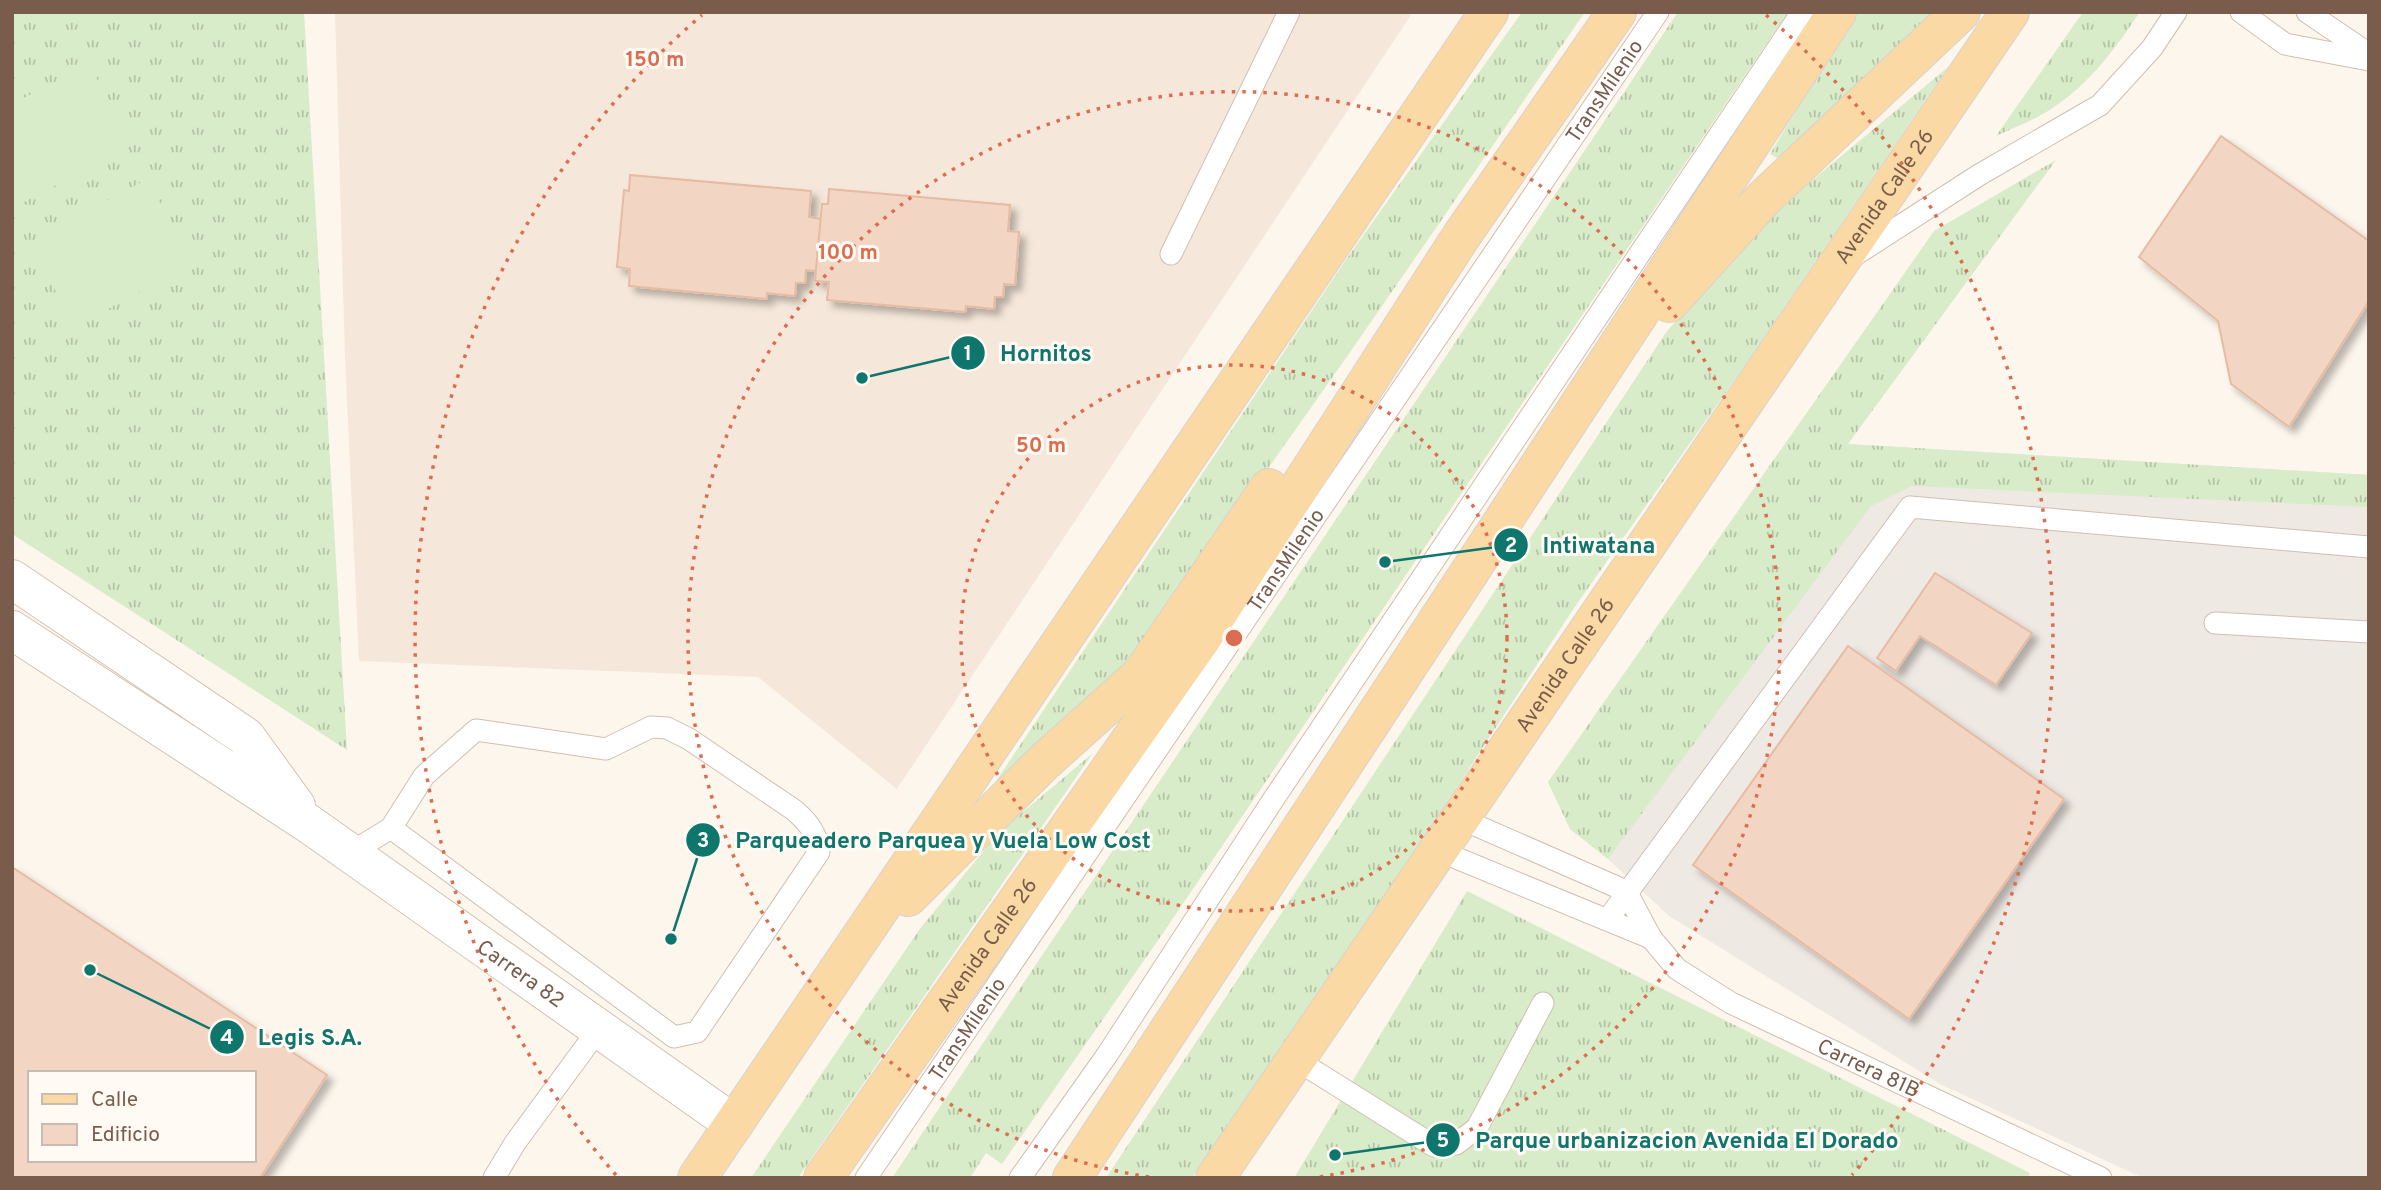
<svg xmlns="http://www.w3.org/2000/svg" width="2381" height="1190" viewBox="0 0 2381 1190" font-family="Overpass,sans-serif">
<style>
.residential{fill:#f5e8da}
.industrial{fill:#efe9e4}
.grass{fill:url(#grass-tufts)}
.garden{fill:#d8ecc9}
.building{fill:#f3d5c3;stroke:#e6bba3;stroke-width:2;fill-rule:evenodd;filter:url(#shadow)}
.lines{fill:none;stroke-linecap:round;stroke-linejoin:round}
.lane-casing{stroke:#d1beb0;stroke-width:23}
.secondary-casing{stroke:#d6c0b0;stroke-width:40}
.primary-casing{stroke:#dad1cd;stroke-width:40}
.lane{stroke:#fff;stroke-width:21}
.secondary{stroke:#fff;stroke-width:38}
.primary{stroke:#fbd9a5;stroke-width:38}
.ring{fill:none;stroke:#dc6d51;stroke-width:3.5;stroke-dasharray:3.5 7}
.labels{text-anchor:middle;stroke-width:6;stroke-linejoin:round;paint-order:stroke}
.street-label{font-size:21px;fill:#7a5c4d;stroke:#fffaf3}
.centre{fill:#dc6d51;stroke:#fffaf3;stroke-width:3.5}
.ring-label{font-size:21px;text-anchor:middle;font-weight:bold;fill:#dc6d51;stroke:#fffaf3;stroke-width:6;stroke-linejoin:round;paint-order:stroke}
.leader{fill:none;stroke:#0f766e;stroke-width:2.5}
.callout-dot{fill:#0f766e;stroke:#fffaf3;stroke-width:2.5}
.mark-label{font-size:21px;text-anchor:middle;font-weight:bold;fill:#fff}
.callout-label{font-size:23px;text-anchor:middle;font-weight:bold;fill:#0f766e;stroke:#fffaf3;stroke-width:6;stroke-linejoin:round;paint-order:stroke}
</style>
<defs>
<pattern id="grass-tufts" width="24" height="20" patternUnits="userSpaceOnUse" patternTransform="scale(1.75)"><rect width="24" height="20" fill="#d8ecc9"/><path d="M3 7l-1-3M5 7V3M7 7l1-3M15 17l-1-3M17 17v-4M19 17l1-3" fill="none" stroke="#b4c2a5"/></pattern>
<filter id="shadow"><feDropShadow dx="6" dy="6" stdDeviation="3.5" flood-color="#0004"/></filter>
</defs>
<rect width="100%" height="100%" fill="#fdf6ec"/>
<polygon class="residential" points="335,12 1413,12 897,789 758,677 359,661 345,357"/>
<polygon class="industrial" points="1847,444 2369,475 2369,1178 2143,1178 1940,1084 1669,916 1608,859 1570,829 1548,782"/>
<g class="grass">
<polygon points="12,12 304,12 347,750 12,534"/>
<polygon points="1522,12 1585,12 1353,348 1176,599 1123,669 990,790 1345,261"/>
<polygon points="1678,12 1788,12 1161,936 1002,1164 986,1153 970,1178 892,1178"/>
<polygon points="1855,12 1939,12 1783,161 1770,154"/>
<path d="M2083,12h57c-26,38 -50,72 -89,97 -16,11 -37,18 -55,27z"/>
<polygon points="1948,67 1750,358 1574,608 1380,905 1192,1178 1106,1178 1667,331 1773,213"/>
<polygon points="2056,160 1848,444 2369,475 2369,507 1912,486 1871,506 1608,859 1570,829 1548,782 1934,231"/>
<polygon points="1093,753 798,1178 751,1178 919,930 999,832"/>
<polygon points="1467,891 2030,1173 2028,1178 1294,1178"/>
</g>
<g class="garden">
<polygon points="89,64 132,145 13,208 12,104"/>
<polygon points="147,179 193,262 75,327 30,243"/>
</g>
<g class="building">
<polygon points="2221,136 2369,241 2369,301 2289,427 2231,384 2218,321 2139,257"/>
<polygon points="630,175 811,191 809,217 821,219 816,271 806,270 805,283 796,283 795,296 767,293 767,299 629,286 630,269 617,267 624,190 629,191"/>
<polygon points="829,189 1010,205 1008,231 1019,232 1015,285 1004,284 1003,297 995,297 994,309 966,306 965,312 827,300 829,282 815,281 822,204 828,204"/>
<polygon points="1935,573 2032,633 1996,685 1920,636 1896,671 1877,658"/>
<polygon points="1848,646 2064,799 1909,1019 1693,865"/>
<path d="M12,867l315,208 -67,103h-248zM30,1073h224v87h-224z"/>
</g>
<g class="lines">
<defs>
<g id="lane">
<polyline points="2241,12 2285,44 2369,60"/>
<polyline points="2307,12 2369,54"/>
<polyline points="1171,254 1289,12"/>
<polyline points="1855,255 1979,175 2100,105 2152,48 2176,12"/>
<polyline points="2215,623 2369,632"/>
<path id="s1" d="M1459,818l167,73 25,47 26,31 54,34 370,175"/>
<polyline points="1437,850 1651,938"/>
<path d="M350,853l41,-25 283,209 23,-5 122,-180c-2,-19 -11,-30 -25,-42l-105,-71 -22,-11 -16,-1 -45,22 -130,-19 -52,46 -33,52"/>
<polyline points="1608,919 1910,507 2369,547"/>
<polyline points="1295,1059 1434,1146 1456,1144 1477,1128 1543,1003"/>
<polyline points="494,1178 515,1143 598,1030"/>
<path id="s2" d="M866,1178l792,-1166"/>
<polyline points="1020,1178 1107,1055 1273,800 1802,12"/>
</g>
<g id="secondary">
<polyline points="12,579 246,737 296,806"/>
<path id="s3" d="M12,630l297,194 425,300"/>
</g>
<g id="primary">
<polyline points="1669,303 1764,198 1961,12"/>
<polyline points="908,897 1044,762 1141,675 1269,488"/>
<polyline points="697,1178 1489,12"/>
<path id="s4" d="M823,1178l379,-540 260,-403 155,-223"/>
<polyline points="1072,1178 1837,12"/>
<path id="s5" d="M1215,1178l795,-1166"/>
</g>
</defs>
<use href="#lane" class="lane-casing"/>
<use href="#secondary" class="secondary-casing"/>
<use href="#primary" class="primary-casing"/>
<use href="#lane" class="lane"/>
<use href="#secondary" class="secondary"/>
<use href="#primary" class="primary"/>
</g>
<g class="ring">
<circle cx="1234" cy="638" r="273"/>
<path d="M1149 1177A546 546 0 1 1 1319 1177"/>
<path d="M616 1175A819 819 0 0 1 702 15M1766 15A819 819 0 0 1 1852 1175"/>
</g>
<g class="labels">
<g class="street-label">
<text dy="7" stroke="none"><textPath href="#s2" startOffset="1314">TransMilenio</textPath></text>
<text dy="7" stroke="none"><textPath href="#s5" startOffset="1188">Avenida Calle 26</textPath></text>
<text dy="7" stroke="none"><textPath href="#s2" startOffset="747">TransMilenio</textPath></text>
<text dy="7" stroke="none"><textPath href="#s5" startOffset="621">Avenida Calle 26</textPath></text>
<text dy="7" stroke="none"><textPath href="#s4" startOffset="285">Avenida Calle 26</textPath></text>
<text dy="7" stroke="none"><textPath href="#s3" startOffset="614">Carrera 82</textPath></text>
<text dy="7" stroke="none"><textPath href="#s2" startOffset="180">TransMilenio</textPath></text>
<text dy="7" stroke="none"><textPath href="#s1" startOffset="492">Carrera 81B</textPath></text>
</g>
</g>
<circle cx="1234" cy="638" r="10" class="centre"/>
<g class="ring-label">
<text x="655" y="66">150 m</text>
<text x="848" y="259">100 m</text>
<text x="1041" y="452">50 m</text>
</g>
<path class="leader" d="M862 378L968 353M1385 562L1511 545M671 939L703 840M90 970L227 1037M1335 1155L1443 1140"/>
<g class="callout-dot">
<circle cx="862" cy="378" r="7"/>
<circle cx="1385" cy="562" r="7"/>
<circle cx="671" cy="939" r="7"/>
<circle cx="90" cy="970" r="7"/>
<circle cx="1335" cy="1155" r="7"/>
<circle cx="968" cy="353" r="18"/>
<circle cx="1511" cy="545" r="18"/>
<circle cx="703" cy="840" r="18"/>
<circle cx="227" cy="1037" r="18"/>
<circle cx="1443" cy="1140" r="18"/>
</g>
<g class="mark-label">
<text x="968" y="360">1</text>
<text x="1511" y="552">2</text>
<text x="703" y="847">3</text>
<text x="227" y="1044">4</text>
<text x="1443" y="1147">5</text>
</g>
<g class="callout-label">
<text x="1046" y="361">Hornitos</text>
<text x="1599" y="553">Intiwatana</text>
<text x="943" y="848">Parqueadero Parquea y Vuela Low Cost</text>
<text x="310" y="1045">Legis S.A.</text>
<text x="1687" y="1148">Parque urbanizacion Avenida El Dorado</text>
</g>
<rect width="2381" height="1190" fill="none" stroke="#7a5c4d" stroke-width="28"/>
<rect x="28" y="1071" width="228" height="91" fill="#fffaf3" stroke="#cabbb1" stroke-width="2"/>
<rect x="42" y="1094" width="35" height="10" fill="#fbd9a5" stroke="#cabbb1" stroke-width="2"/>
<text x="91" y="1106" font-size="21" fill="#7a5c4d">Calle</text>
<rect x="42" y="1124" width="35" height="21" fill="#f3d5c3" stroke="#cabbb1" stroke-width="2"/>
<text x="91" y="1141" font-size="21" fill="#7a5c4d">Edificio</text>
</svg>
